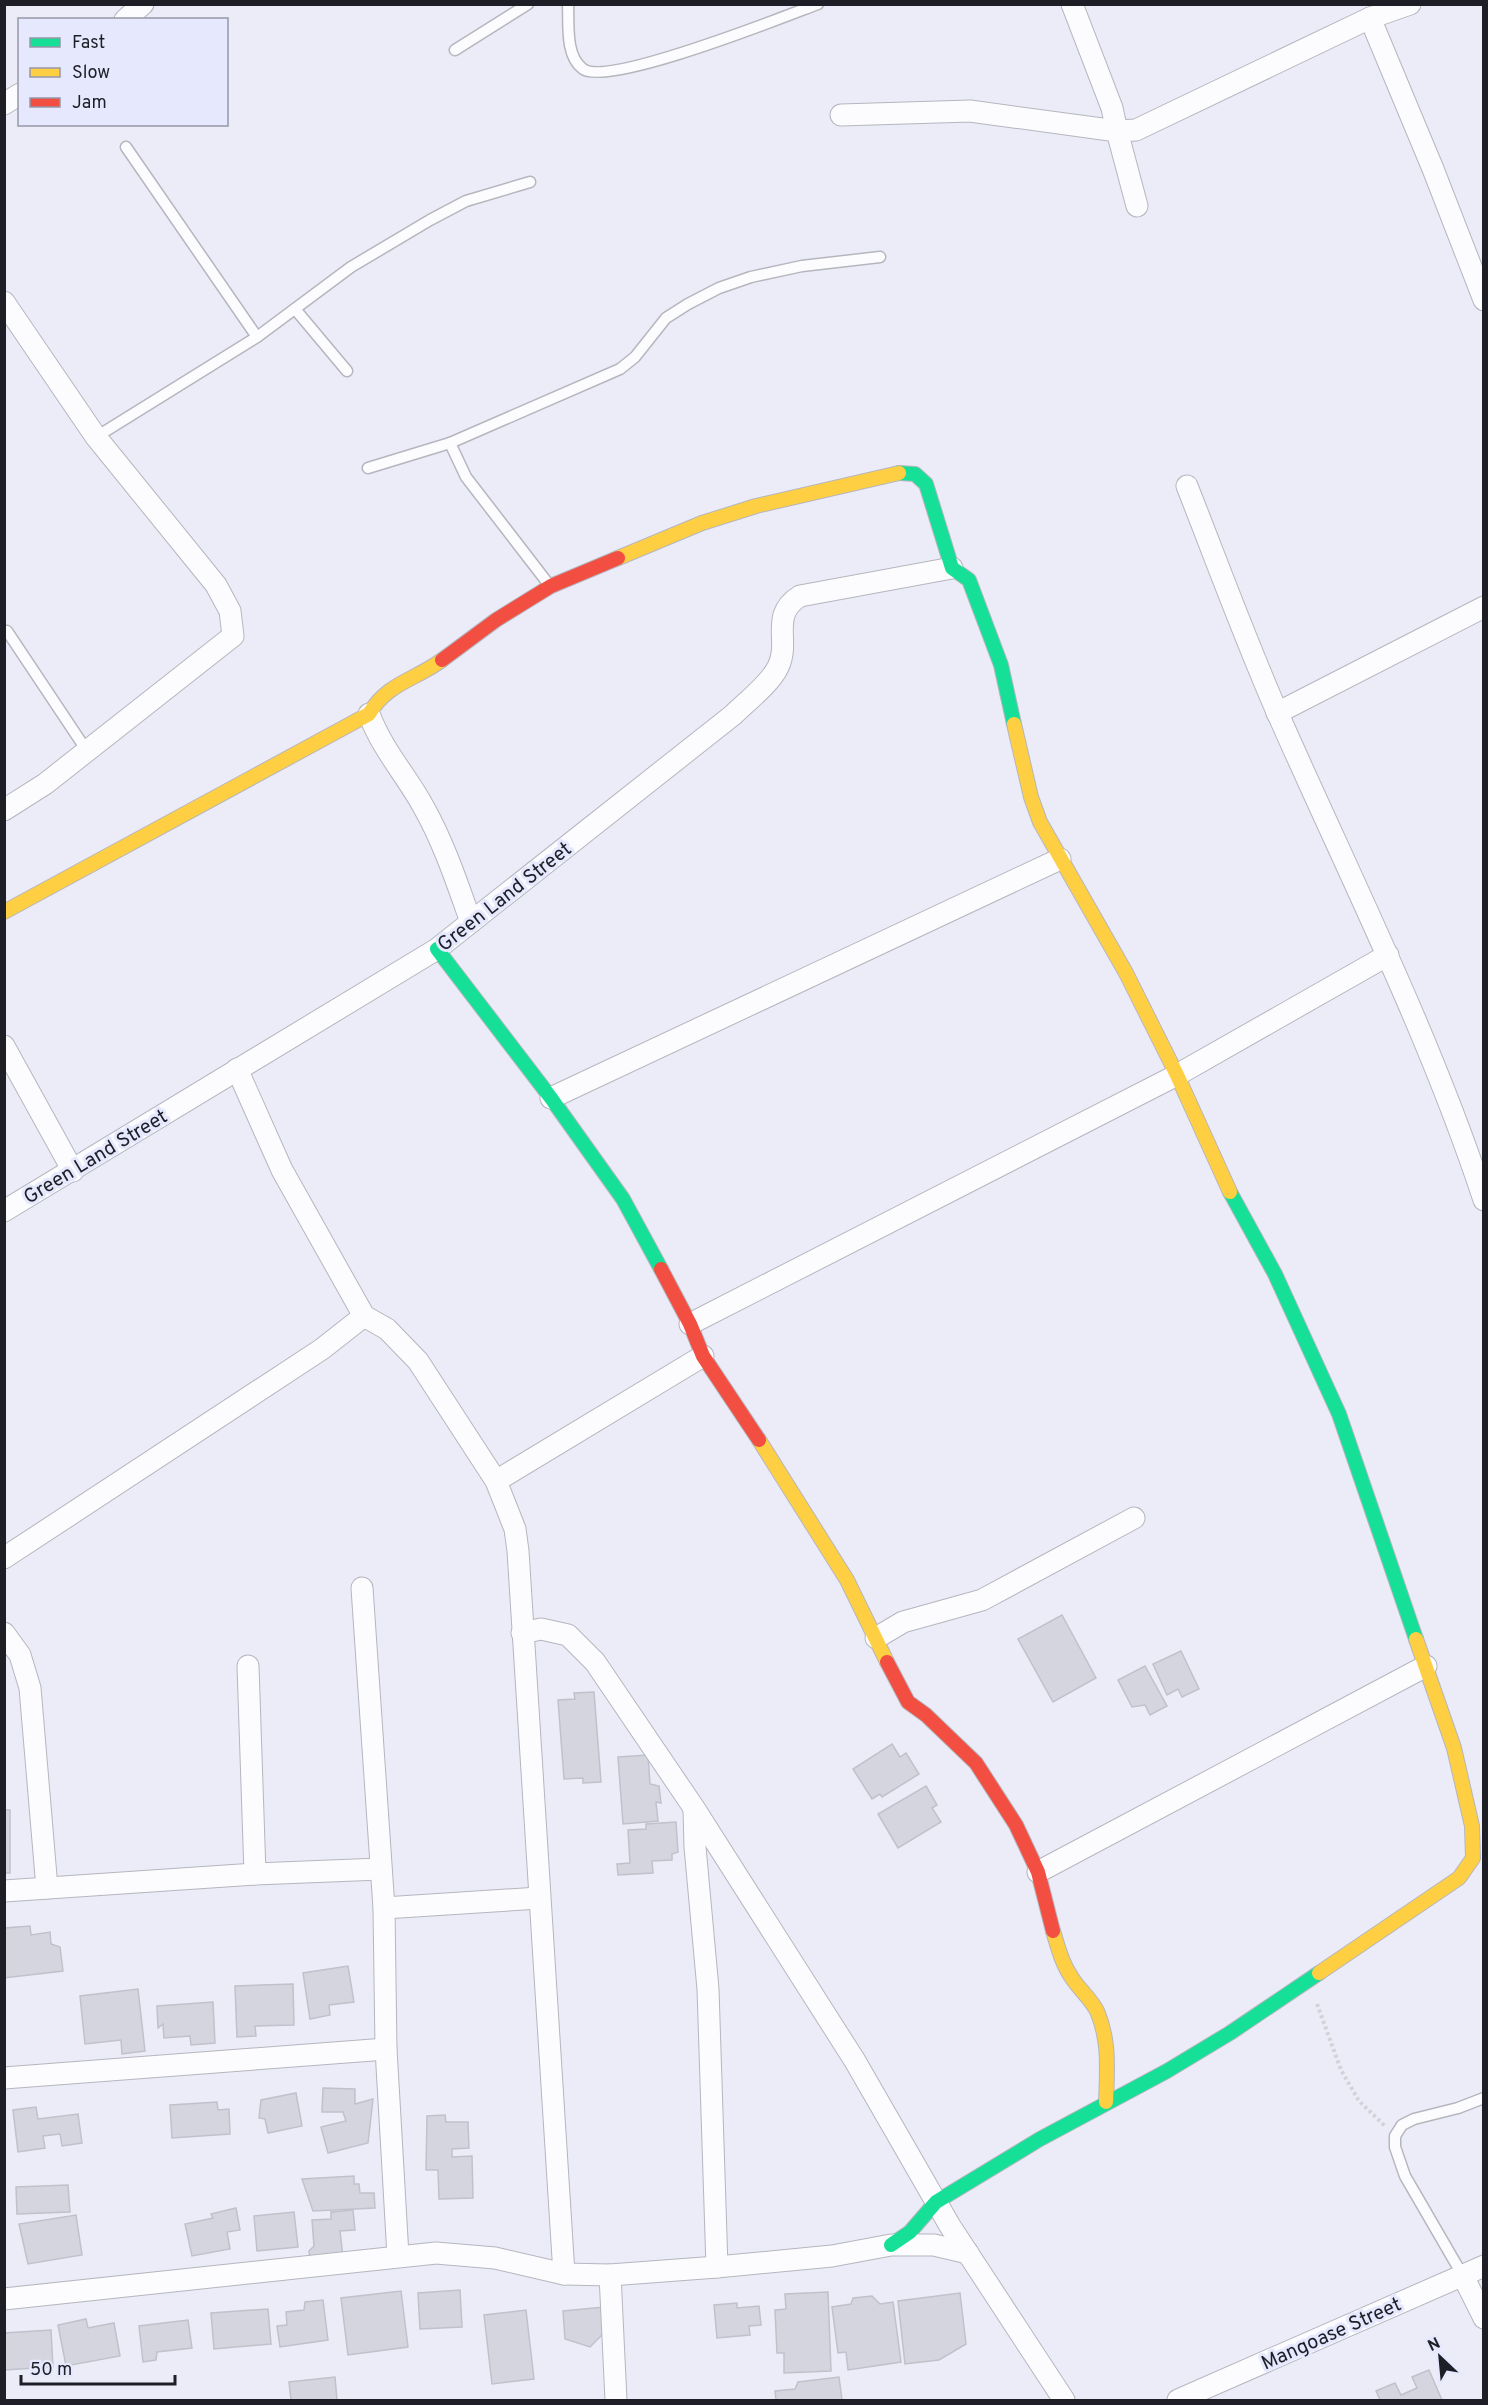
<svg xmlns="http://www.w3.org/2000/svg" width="1488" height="2405" viewBox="0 0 1488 2405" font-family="Overpass,sans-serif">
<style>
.building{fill:#d4d5de;stroke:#c0c1ca;stroke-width:1.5}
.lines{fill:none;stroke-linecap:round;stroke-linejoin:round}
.lane-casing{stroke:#b5b6be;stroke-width:13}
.street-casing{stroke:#b5b6be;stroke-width:23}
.fast-casing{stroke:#b5b6be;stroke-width:16}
.slow-casing{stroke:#b5b6be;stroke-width:16}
.jam-casing{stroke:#b5b6be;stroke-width:16}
.path{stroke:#d2d3d7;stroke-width:4;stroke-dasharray:3 3;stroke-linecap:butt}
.lane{stroke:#fcfcfe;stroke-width:10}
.street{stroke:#fcfcfe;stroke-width:21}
.fast{stroke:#16e098;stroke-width:14}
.slow{stroke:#ffcf43;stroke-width:14}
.jam{stroke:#f24e42;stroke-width:14}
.labels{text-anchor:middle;stroke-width:6;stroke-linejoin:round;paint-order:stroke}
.street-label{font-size:20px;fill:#1d1e26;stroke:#e6e8fd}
</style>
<rect width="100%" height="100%" fill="#ebecf8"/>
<g class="building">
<polygon points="1062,1615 1096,1678 1053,1702 1018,1639"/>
<polygon points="1181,1651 1199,1689 1182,1697 1178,1689 1167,1695 1153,1664"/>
<polygon points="1145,1666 1167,1706 1150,1715 1145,1705 1132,1707 1118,1680"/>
<polygon points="594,1692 601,1782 583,1783 583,1778 564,1779 558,1700 575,1699 574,1693"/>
<polygon points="892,1744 900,1757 906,1753 919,1774 882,1797 880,1794 872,1799 853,1769"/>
<polygon points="648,1755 650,1784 659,1786 661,1803 656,1802 658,1821 623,1824 618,1757"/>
<polygon points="926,1786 937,1805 932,1808 941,1822 898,1848 878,1814"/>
<rect x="4" y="1810" width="6" height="63"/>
<polygon points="676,1822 678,1852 672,1854 672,1860 652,1861 653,1873 618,1875 617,1864 630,1863 628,1830 646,1829 646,1824"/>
<polygon points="30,1926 31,1935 50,1932 51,1944 60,1947 63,1971 4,1978 4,1928"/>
<polygon points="348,1966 354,2002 329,2005 330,2015 310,2019 303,1973"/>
<polygon points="293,1984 294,2025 255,2026 256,2036 237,2037 235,1986"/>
<polygon points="138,1989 145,2051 122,2054 121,2040 85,2044 80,1996"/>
<polygon points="213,2002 215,2043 191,2045 190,2036 164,2038 163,2024 158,2028 157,2006"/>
<polygon points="323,2088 355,2089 355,2104 373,2099 368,2143 328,2153 321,2127 346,2121 343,2112 322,2112"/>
<polygon points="296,2093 302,2126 268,2133 265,2119 259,2118 261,2100"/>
<polygon points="217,2102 218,2110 229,2109 230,2134 172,2138 170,2105"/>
<polygon points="36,2107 38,2119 78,2114 82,2143 62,2146 60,2134 43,2136 45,2148 18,2152 13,2110"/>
<polygon points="445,2115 446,2122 468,2122 469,2148 452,2149 452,2157 472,2156 473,2198 439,2199 438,2170 426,2170 427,2116"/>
<polygon points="354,2176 354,2184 359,2184 360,2193 374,2193 375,2208 313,2211 302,2179"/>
<polygon points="68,2185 70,2212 17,2214 16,2187"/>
<polygon points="236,2208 240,2230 227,2232 230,2249 192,2256 185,2224 213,2218 211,2214"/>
<polygon points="353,2210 355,2230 340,2231 343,2257 310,2260 309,2251 314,2246 312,2220 331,2219 331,2212"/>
<polygon points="294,2212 298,2247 257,2251 254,2216"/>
<polygon points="76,2215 82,2255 28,2264 19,2224"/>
<polygon points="460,2290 462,2327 420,2329 418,2293"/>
<polygon points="401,2291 408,2347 348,2355 341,2298"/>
<polygon points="828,2292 831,2371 784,2373 784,2353 777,2353 775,2310 786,2309 785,2294"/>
<polygon points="960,2293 966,2344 939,2360 905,2364 898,2301"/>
<polygon points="872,2296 880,2304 893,2302 901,2362 848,2370 846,2352 838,2353 832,2307 851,2304 853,2298"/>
<polygon points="323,2300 328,2340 280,2347 277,2326 287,2325 286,2312 304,2310 305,2302"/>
<polygon points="737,2303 737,2308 759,2306 761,2325 749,2326 750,2335 717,2338 714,2305"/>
<polygon points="604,2307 606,2331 590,2347 565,2339 563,2311"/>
<polygon points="268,2309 271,2344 214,2349 211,2313"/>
<polygon points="526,2310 534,2379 492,2384 484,2315"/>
<polygon points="86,2319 88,2328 114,2323 120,2356 66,2366 58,2325"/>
<polygon points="188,2320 192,2348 157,2352 156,2360 143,2362 139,2326"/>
<polygon points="51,2330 53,2367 4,2370 4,2333"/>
<polygon points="1429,2370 1442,2400 1380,2400 1376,2391 1395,2383 1401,2395 1417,2388 1412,2377"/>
<polygon points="335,2377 337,2400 291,2400 289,2382"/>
<polygon points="839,2377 842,2400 776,2400 775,2391 795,2389 798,2382"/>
</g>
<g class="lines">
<defs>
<g id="lane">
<path d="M568,4c1,20 -3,52 15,65 25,18 200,-52 235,-65"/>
<polyline points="455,50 528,4"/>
<polyline points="126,147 257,337"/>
<polyline points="295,309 347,371"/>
<polyline points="96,437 257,337 351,267 430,220 466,201 530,182"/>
<polyline points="450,443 466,477 550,586"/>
<polyline points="368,468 450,443 620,369 635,357 666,318 688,304 719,288 751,277 802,266 880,257"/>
<polyline points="7,631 87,751"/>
<polyline points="1463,2276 1405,2176 1395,2147 1395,2136 1402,2125 1414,2119 1458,2108 1484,2098"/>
</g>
<g id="street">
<polyline points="1072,4 1112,108 1117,131 1136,130 1370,18 1410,4"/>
<polyline points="1370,18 1433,169 1484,300"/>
<polyline points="125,20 143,4"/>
<polyline points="4,104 20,94"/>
<polyline points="841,115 970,111 1117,131 1137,206"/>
<polyline points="4,302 96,437 216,585 230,611 233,636 45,784 4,810"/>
<path d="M1187,486c30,76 58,153 91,228 71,161 151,319 206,486"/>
<polyline points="1277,713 1484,607"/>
<path d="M369,714c13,35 37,61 54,92 21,37 34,77 48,116"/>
<polyline points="4,1046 73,1171"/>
<polyline points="237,1069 282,1170 364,1316 387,1329 418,1361 496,1481 515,1529 518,1551 564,2274"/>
<polyline points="551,1098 1060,859"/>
<path d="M4,1211l433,-262 34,-27 262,-207c13,-13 37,-31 45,-48 13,-26 -9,-52 22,-71l152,-28"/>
<polyline points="690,1324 1177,1075 1388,955"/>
<polyline points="496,1481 703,1356"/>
<polyline points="4,1558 322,1349 364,1316"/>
<polyline points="362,1588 384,1908 386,2049 398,2256"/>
<polyline points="4,1633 20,1655 30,1688 47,1888"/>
<polyline points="522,1633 541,1629 568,1635 595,1662 694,1808 855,2061 950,2226 1064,2400"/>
<polyline points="876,1638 903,1622 982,1600 1134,1518"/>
<polyline points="248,1666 255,1874"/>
<polyline points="694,1810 695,1847 708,1989 717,2267"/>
<polyline points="1038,1872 1426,1666"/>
<polyline points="4,1891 255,1874 380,1869"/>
<polyline points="384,1908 539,1898"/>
<polyline points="4,2078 386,2049"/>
<polyline points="610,2275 616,2400"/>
<polyline points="1463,2276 1484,2318"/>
<polyline points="4,2299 436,2253 495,2258 564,2274 610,2275 717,2267 832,2256 891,2245 934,2245 968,2253"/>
<polyline points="1178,2400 1484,2266"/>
</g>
<g id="fast">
<polyline points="899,473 915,474 926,484 952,568 969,580 1001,665 1014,724"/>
<polyline points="437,949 551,1098 623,1199 661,1269"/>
<polyline points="1230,1192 1275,1274 1339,1414 1416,1639"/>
<polyline points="891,2245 910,2232 936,2202 1040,2139 1167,2071 1230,2033 1319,1973"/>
</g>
<g id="slow">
<polyline points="618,558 702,523 756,506 899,473"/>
<polyline points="1014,724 1031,797 1040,822 1126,973 1177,1075 1230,1192"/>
<path d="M4,912l365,-198c18,-31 46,-34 73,-54"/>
<polyline points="759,1440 847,1580 887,1662"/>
<path d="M1053,1931c5,16 9,33 19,47 7,11 19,21 25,33 13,30 10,60 9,91"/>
<polyline points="1319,1973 1459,1878 1473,1858 1472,1826 1454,1748 1416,1639"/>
</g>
<g id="jam">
<polyline points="442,660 496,620 551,586 618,558"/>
<polyline points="661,1269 690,1324 703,1356 759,1440"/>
<polyline points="887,1662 908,1702 926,1715 976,1763 1016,1825 1038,1872 1053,1931"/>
</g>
</defs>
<use href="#lane" class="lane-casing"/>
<use href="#street" class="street-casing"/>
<use href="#fast" class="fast-casing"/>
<use href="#slow" class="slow-casing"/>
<use href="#jam" class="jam-casing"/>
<polyline class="path" points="1317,2004 1341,2070 1359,2101 1385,2126"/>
<use href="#lane" class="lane"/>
<use href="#street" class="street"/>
<use href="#fast" class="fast"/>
<use href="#slow" class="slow"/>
<use href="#jam" class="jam"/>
</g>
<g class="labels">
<g class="street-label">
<text transform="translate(504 896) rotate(-38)" y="7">Green Land Street</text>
<text transform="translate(95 1156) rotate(-31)" y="7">Green Land Street</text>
<text transform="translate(1331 2333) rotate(-24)" y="7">Mangoase Street</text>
</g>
</g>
<rect width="1488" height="2405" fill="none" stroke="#1d1e26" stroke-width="12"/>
<rect x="18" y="18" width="210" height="108" fill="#e6e8fd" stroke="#9697a7" stroke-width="1.5"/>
<rect x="30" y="38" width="30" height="9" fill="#16e098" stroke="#9697a7" stroke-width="1.5"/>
<text x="72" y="48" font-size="18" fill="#1d1e26">Fast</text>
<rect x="30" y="68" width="30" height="9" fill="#ffcf43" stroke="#9697a7" stroke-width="1.5"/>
<text x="72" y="78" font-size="18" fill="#1d1e26">Slow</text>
<rect x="30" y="98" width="30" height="9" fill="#f24e42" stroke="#9697a7" stroke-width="1.5"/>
<text x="72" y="108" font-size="18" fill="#1d1e26">Jam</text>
<g transform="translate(1440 2357) rotate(334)" stroke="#e6e8fd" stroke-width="4.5" paint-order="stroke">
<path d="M0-4.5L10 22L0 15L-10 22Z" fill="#1d1e26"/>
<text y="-9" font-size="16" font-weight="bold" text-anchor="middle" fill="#1d1e26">N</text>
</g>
<path d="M21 2375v9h154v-9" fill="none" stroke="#1d1e26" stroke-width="3"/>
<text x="30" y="2375" font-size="18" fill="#1d1e26" stroke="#e6e8fd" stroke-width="4.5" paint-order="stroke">50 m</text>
</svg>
